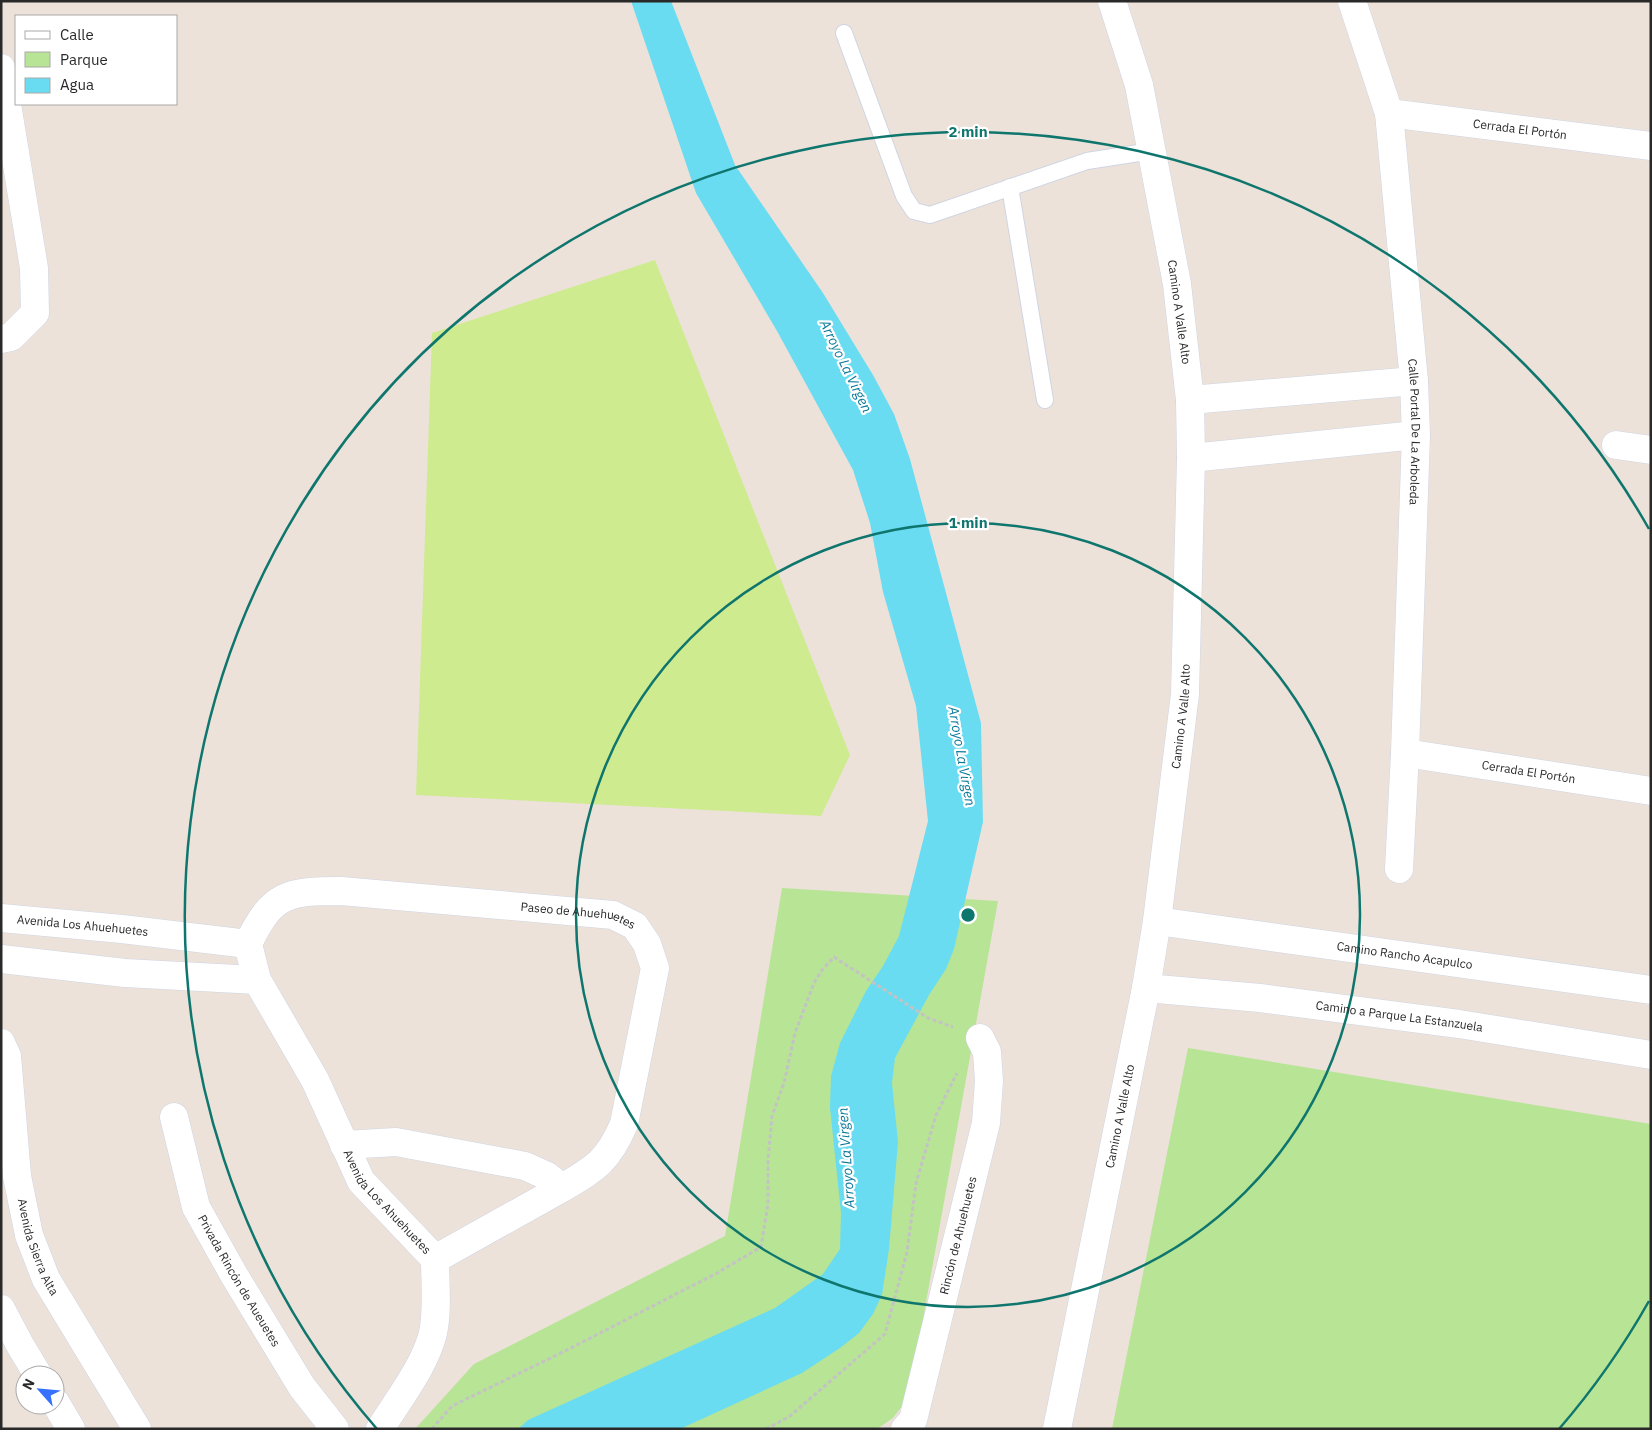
<svg xmlns="http://www.w3.org/2000/svg" width="1652" height="1430" viewBox="0 0 1652 1430" font-family="'IBM Plex Sans',sans-serif">
<style>
.green{fill:#b8e495}
.pitch{fill:#cfeb90}
.water{fill:#6adcf1}
.lines{fill:none;stroke-linecap:round;stroke-linejoin:round}
.lane-casing{stroke:#cfd5e2;stroke-width:18}
.street-casing{stroke:#cfd5e2;stroke-width:29}
.secondary-casing{stroke:#cfd5e2;stroke-width:29}
.path{stroke:#c3c3c3;stroke-width:3;stroke-dasharray:4 2.5;stroke-linecap:butt}
.lane{stroke:#fff;stroke-width:16}
.street{stroke:#fff;stroke-width:28}
.secondary{stroke:#fff;stroke-width:28}
.ring{fill:none;stroke:#0f766e;stroke-width:2.5}
.labels{text-anchor:middle;stroke-width:4.5;stroke-linejoin:round;paint-order:stroke}
.street-label{font-size:12px;fill:#292929;stroke:#fff}
.water-label{font-size:14px;font-style:italic;fill:#0b799b;stroke:#fff}
.centre{fill:#0f766e;stroke:#fff;stroke-width:2.5}
.ring-label{font-size:15px;text-anchor:middle;font-weight:bold;fill:#0f766e;stroke:#fff;stroke-width:4.5;stroke-linejoin:round;paint-order:stroke}
</style>
<rect width="100%" height="100%" fill="#ece2da"/>
<g class="green">
<polygon points="782,888 998,901 909,1397 893,1418 877,1429 415,1429 474,1364 725,1236"/>
<polygon points="1188,1048 1651,1124 1651,1429 1112,1429"/>
</g>
<polygon class="pitch" points="655,260 850,755 821,816 416,795 432,333"/>
<polygon class="water" points="631,1 671,1 735,165 823,293 873,375 894,414 910,459 981,723 983,822 954,949 946,969 929,995 895,1058 892,1083 898,1142 889,1249 882,1295 873,1314 859,1333 840,1348 802,1373 680,1429 518,1429 528,1420 775,1308 823,1274 840,1249 841,1213 830,1108 831,1076 840,1043 866,991 883,966 899,936 928,821 916,706 883,592 870,523 853,470 777,331 696,193"/>
<g class="lines">
<defs>
<g id="lane">
<polyline points="844,33 904,196 914,211 930,215 1087,161 1152,151"/>
<polyline points="1010,187 1045,400"/>
</g>
<g id="street">
<path id="s1" d="M1352,1l37,112 25,268 2,54 -11,318 -6,116"/>
<polyline points="1,68 34,268 35,313 11,337 1,339"/>
<path id="s2" d="M1389,113l262,33"/>
<polyline points="1190,400 1414,381"/>
<polyline points="1616,445 1651,450"/>
<polyline points="1191,458 1416,435"/>
<path id="s3" d="M1405,753l246,38"/>
<path id="s4" d="M1,918l121,11 126,15"/>
<path id="s5" d="M1157,921l494,69"/>
<path id="s6" d="M248,944c24,-51 40,-53 93,-53l272,24 22,11 12,18 8,24 -31,156c-16,37 -28,44 -62,64l-15,-12 -22,-10 -129,-24 -52,3"/>
<path id="s7" d="M248,944l9,36 58,100 46,101 74,78c0,24 3,50 -2,74 -8,33 -35,67 -53,96"/>
<polyline points="1,959 125,973 257,980"/>
<path id="s8" d="M1146,988l114,10 199,26 192,31"/>
<path id="s9" d="M174,1117l22,90 38,68 68,112 33,42"/>
<polyline points="435,1259 562,1188"/>
<path id="s10" d="M905,1429l8,-9 73,-297 3,-42 -2,-29 -7,-14"/>
</g>
<g id="secondary">
<path id="s11" d="M1,1043l6,13 10,120 12,59 17,44 91,150"/>
<polyline points="1,1309 20,1345 38,1375"/>
<polyline points="55,1402 71,1429"/>
<path id="s12" d="M1057,1429l89,-441 11,-67 28,-227 6,-236 -1,-58 -13,-116 -38,-199 -27,-84"/>
</g>
</defs>
<use href="#lane" class="lane-casing"/>
<use href="#street" class="street-casing"/>
<use href="#secondary" class="secondary-casing"/>
<g class="path">
<polyline points="432,1429 452,1406 567,1350 717,1273 761,1247 768,1204 768,1159 772,1116 784,1083 795,1033 814,983 822,970 834,957 928,1018 953,1027"/>
<polyline points="766,1429 790,1416 885,1334 907,1252 916,1183 936,1115 957,1073"/>
</g>
<use href="#lane" class="lane"/>
<use href="#street" class="street"/>
<use href="#secondary" class="secondary"/>
</g>
<g class="ring">
<circle cx="968" cy="915" r="392"/>
<path d="M1649 1301A783 783 0 0 1 1559 1429M377 1429A783 783 0 1 1 1649 529"/>
</g>
<g class="labels">
<g class="street-label">
<text dy="4" stroke="none"><textPath href="#s2" startOffset="132">Cerrada El Portón</textPath></text>
<text transform="translate(1179 312) rotate(82)" y="4">Camino A Valle Alto</text>
<text dy="4" stroke="none"><textPath href="#s1" startOffset="438">Calle Portal De La Arboleda</textPath></text>
<text dy="4" stroke="none"><textPath href="#s12" startOffset="724">Camino A Valle Alto</textPath></text>
<text dy="4" stroke="none"><textPath href="#s3" startOffset="125">Cerrada El Portón</textPath></text>
<text dy="4" stroke="none"><textPath href="#s6" startOffset="356">Paseo de Ahuehuetes</textPath></text>
<text dy="4" stroke="none"><textPath href="#s4" startOffset="82">Avenida Los Ahuehuetes</textPath></text>
<text dy="4" stroke="none"><textPath href="#s5" startOffset="250">Camino Rancho Acapulco</textPath></text>
<text dy="4" stroke="none"><textPath href="#s8" startOffset="255">Camino a Parque La Estanzuela</textPath></text>
<text dy="4" stroke="none"><textPath href="#s12" startOffset="319">Camino A Valle Alto</textPath></text>
<text dy="4" stroke="none"><textPath href="#s7" startOffset="296">Avenida Los Ahuehuetes</textPath></text>
<text dy="4" stroke="none"><textPath href="#s10" startOffset="202">Rincón de Ahuehuetes</textPath></text>
<text dy="4" stroke="none"><textPath href="#s11" startOffset="209">Avenida Sierra Alta</textPath></text>
<text dy="4" stroke="none"><textPath href="#s9" startOffset="178">Privada Rincón de Aueuetes</textPath></text>
</g>
<g class="water-label">
<text transform="translate(846 366) rotate(64)" y="5">Arroyo La Virgen</text>
<text transform="translate(962 756) rotate(80)" y="5">Arroyo La Virgen</text>
<text transform="translate(846 1158) rotate(-94)" y="5">Arroyo La Virgen</text>
</g>
</g>
<circle cx="968" cy="915" r="8" class="centre"/>
<g class="ring-label">
<text x="968" y="137">2 min</text>
<text x="968" y="528">1 min</text>
</g>
<rect width="1652" height="1430" fill="none" stroke="#292929" stroke-width="5"/>
<rect x="15" y="15" width="162" height="90" fill="#ffffff" stroke="#a9a9a9"/>
<rect x="25" y="31" width="25" height="8" fill="#ffffff" stroke="#a9a9a9"/>
<text x="60" y="40" font-size="15" fill="#292929">Calle</text>
<rect x="25" y="52" width="25" height="15" fill="#b8e495" stroke="#a9a9a9"/>
<text x="60" y="65" font-size="15" fill="#292929">Parque</text>
<rect x="25" y="78" width="25" height="15" fill="#6adcf1" stroke="#a9a9a9"/>
<text x="60" y="90" font-size="15" fill="#292929">Agua</text>
<g transform="translate(40 1390) rotate(297)"><circle r="24" fill="#ffffff" stroke="#a9a9a9"/>
<path d="M0-4L9 19L0 12L-9 19Z" fill="#3671fd"/>
<text y="-8" font-size="14" font-weight="bold" text-anchor="middle" fill="#292929">N</text>
</g>
</svg>
